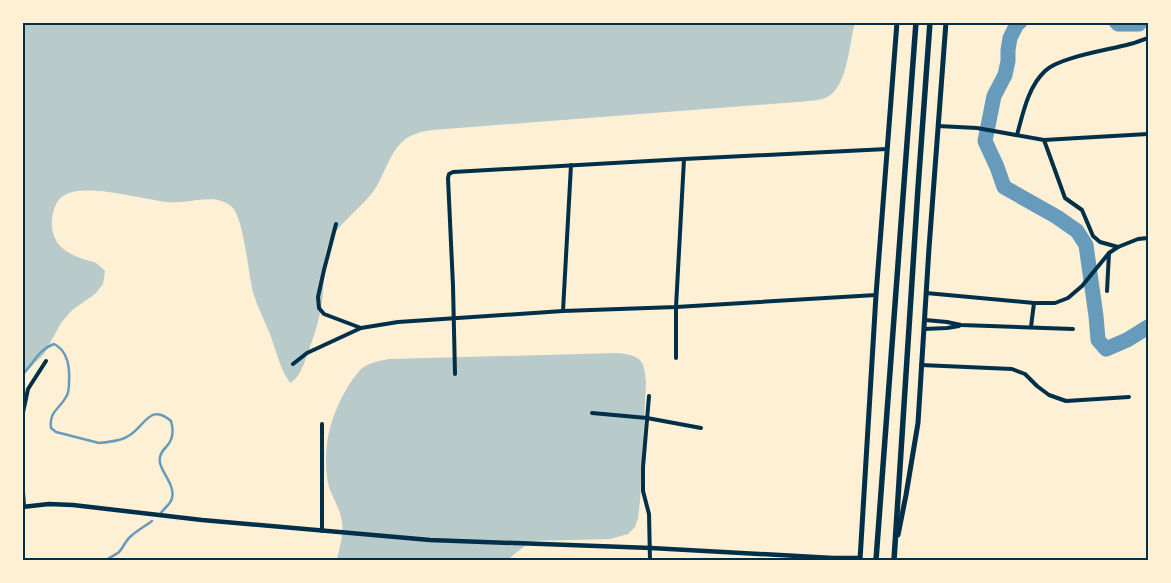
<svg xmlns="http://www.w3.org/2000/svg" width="1171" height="583" viewBox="0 0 1171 583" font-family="Arial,sans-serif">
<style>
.green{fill:#b9caca}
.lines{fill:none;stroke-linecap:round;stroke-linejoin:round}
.stream{stroke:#669bbc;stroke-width:2.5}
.river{stroke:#669bbc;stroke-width:15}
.minor{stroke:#003049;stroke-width:4}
.tertiary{stroke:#003049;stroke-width:4.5}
.secondary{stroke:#003049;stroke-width:5}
.primary{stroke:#003049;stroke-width:5.5}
.neatline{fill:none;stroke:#003049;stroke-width:2}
</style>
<rect width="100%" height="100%" fill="#fdf0d5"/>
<g class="green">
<path d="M23,23h832c-6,20 -7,61 -26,73 -8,5 -21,5 -31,6l-366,28c-12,2 -22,4 -31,13 -12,12 -17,32 -26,46 -13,19 -42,38 -48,59 -4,14 -3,30 -4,45 -2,22 -8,41 -16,62 -4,11 -7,22 -17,28 -3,-5 -7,-11 -9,-17 -4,-10 -7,-21 -11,-32 -6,-14 -13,-28 -17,-42 -5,-19 -9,-73 -21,-85 -17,-16 -45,-2 -66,-5 -25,-3 -80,-19 -101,-7 -11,5 -14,22 -13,33 3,20 17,26 34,32 3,1 7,1 10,3 3,2 6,5 9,8l-2,13 -8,10 -23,16 -11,13 -17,31 -21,21z"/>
<path d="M618,353c23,3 26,6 28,29l-6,119 -2,17 -3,9 -7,7 -18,5 -79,2 -24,19h-170c2,-12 7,-25 5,-37 -1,-13 -9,-24 -13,-36 -2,-7 -3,-16 -3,-23 -1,-27 7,-52 21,-76 4,-6 8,-13 14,-19 7,-6 18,-8 28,-10z"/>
</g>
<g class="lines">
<g class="stream">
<path d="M22,375c11,-11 17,-26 32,-31 14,7 16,23 15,38 0,5 0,11 -3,15 -7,13 -17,14 -15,31l5,4 43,11c10,-1 23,-2 31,-8 15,-10 21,-32 41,-14 3,10 2,19 -5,26 -3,3 -5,6 -6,10 -3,12 16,27 12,41 -1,6 -8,10 -11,15"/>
<path d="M106,560c3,-2 11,-6 13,-8 4,-4 6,-10 10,-14 7,-7 15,-11 23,-17"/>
</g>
<g class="river">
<polyline points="1020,22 1017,24 1010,38 1008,50 1008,61 1005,75 994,96 985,141 997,167 1004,187 1057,217 1077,231 1086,245 1096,316 1098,340 1106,349 1127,340 1148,327"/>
<polyline points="1116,22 1118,24 1139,24 1140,22"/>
</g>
<g class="minor">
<polyline points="938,126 977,128 1044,140 1078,138 1148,134"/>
<path d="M1017,135c6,-22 11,-48 28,-64 14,-14 64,-21 85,-27 6,-1 12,-4 18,-6"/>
<polyline points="1044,140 1065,198 1082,210 1093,236 1100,242 1118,247"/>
<polyline points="336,224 324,270 318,297 319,308 324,314 361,328"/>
<polyline points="1107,291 1109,253"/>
<polyline points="926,293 1034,303 1055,303 1068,298 1082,286 1109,253 1118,247 1138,239 1148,238"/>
<polyline points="563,311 571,165"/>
<polyline points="925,320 947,322 961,325 1073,329"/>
<polyline points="1031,327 1034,303"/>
<polyline points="924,329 947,328 959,326"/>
<polyline points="676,358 676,307 684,159"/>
<polyline points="293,364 307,353 361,328 398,322 563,311 676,307 876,295"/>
<polyline points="921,365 1012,369 1025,374 1037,386 1049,395 1066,401 1129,397"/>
<polyline points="455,374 453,286 448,178 449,174 453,172 684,159 887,149"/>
<polyline points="649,396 643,467 643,491 649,514 650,560"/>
<polyline points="592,413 647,418 701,428"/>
<polyline points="22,417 28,389 46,361"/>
<polyline points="322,424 322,531"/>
<polyline points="22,477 24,507"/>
</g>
<polyline class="tertiary" points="22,507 49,504 73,505 202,520 430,540 651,548 833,558 860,558"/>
<g class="secondary">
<polyline points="898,535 906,495 918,423 929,248 946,22"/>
<polyline points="860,560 876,295 897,22"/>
</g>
<g class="primary">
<polyline points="876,560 916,22"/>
<polyline points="894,560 918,188 930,22"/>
</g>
</g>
<rect width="1171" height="583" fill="none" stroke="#fdf0d5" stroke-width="48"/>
<rect x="24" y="24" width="1123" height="535" class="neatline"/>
</svg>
